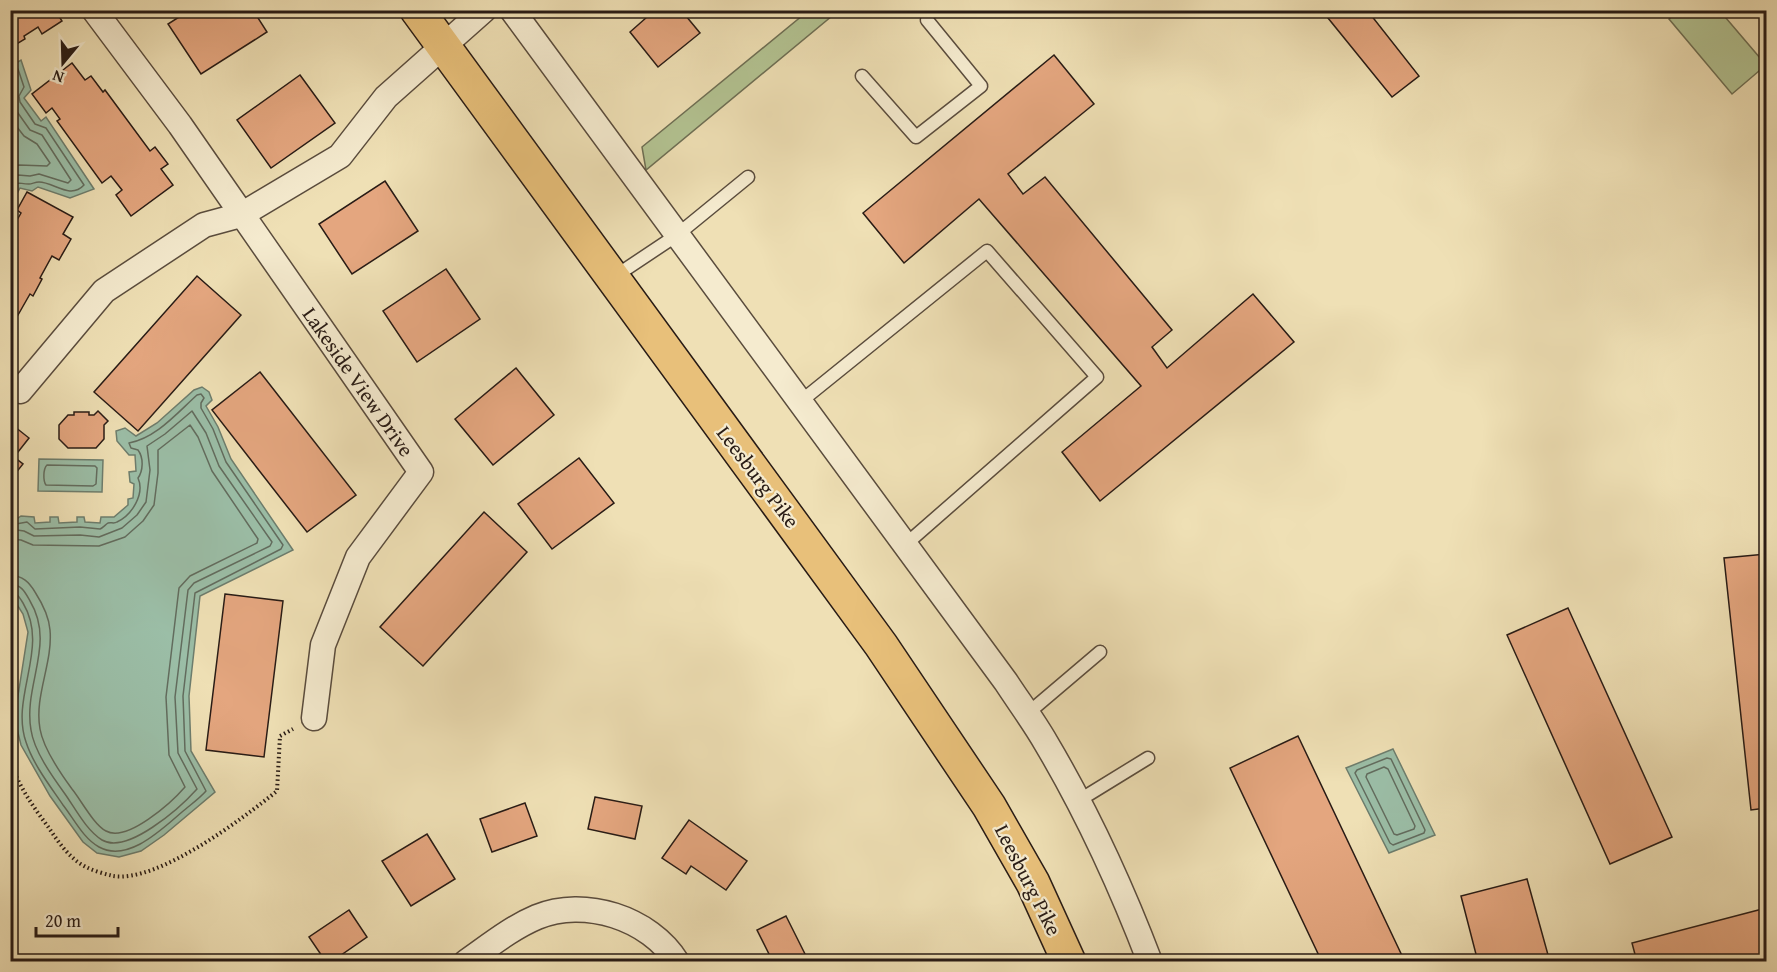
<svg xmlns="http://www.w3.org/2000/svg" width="1777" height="972" viewBox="0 0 1777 972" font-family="'Gentium Book Plus',serif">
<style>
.green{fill:#b3c392;stroke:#6e6f54;stroke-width:1.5}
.water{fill:#9bbea7;stroke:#6d7d6d;stroke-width:1.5}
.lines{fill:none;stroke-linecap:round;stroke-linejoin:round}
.shore{stroke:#626c5e;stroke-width:1.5}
.building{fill:#e4a67f;stroke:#281b15;stroke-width:1.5}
.lane-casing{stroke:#5a4c3d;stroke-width:15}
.street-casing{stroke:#5a4c3d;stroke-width:27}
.primary-casing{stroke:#281b15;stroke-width:36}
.path{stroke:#281b15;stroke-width:4;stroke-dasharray:1.5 3;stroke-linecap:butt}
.lane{stroke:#f5ebcf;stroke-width:12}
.street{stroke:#f5ebcf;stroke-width:24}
.primary{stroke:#e8c07a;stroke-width:33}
.labels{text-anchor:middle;stroke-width:4.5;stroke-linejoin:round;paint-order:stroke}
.street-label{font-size:21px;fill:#281b15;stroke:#f5ebcf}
</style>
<rect width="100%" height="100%" fill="#efe0b5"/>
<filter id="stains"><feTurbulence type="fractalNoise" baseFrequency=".00333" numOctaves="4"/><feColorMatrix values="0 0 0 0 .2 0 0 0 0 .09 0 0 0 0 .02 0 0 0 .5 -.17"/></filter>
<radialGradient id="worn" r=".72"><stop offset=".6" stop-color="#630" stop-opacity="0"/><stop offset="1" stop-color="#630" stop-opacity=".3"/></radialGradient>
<g class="green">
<polygon points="808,11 838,11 646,170 642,147"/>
<polygon points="1678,11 1720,11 1766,65 1732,94 1669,19"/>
</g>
<g class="water">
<polygon points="21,60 31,90 24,98 41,121 46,117 94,189 70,198 38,187 32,191 20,188 11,205 11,66"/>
<polygon points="202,387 209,392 212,400 206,406 218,427 231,459 293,550 200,596 189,696 191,751 215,792 164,835 141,851 119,857 97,853 83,842 50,796 21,745 17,729 17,702 28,632 23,614 11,595 11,511 18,518 21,516 34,517 35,523 50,522 50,517 58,517 59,523 77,522 77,517 84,517 85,522 100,523 101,517 114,517 128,505 128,499 133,498 134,484 130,482 129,472 136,471 135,455 129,455 117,441 116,431 125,428 136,436 157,423 194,390"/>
<polygon points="39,459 103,460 102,492 38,491"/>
<polygon points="1393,749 1435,835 1389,853 1346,768"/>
</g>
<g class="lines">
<g class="shore">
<path d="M10,71l8,-2 6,18 -5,9 1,6 15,22 11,4 38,57c-14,15 -30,-3 -45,-3 -4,0 -7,2 -10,2 -12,0 -11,-5 -19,8"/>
<polyline points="10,78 14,79 16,85 11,96 13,106 30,130 42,135 71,180 68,183 39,174 30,176 18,175 10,178"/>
<polyline points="10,118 24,136 37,144 50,163 47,166 19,165 10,168"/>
<path d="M47,465l48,1 2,2 -1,16 -3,2 -47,-1c-3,-4 -3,-16 1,-20z"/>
<path d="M10,520l6,4 11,-2 8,7 45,-2 20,2c3,-1 5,-4 8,-6 3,-1 6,1 9,-1 15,-7 28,-28 21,-44 5,-7 6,-20 0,-28l-7,-2 -2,-5c27,-5 47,-29 68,-48l4,-1 3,4 -3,5v5l12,21 13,33 57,83 -2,4 -86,44 -12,103 2,55 21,40c-7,8 -16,14 -24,21 -20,17 -54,51 -83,35 -16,-9 -25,-28 -36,-42 -13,-19 -30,-41 -37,-63 -16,-46 24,-94 -3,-139 -4,-6 -5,-10 -13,-11"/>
<path d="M10,529l14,2 10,5 46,-1 19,2 23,-9 15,-13 9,-13 4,-32 -3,-24 18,-12 27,-23 14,22 13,33 53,76 -2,4 -76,37 -6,7 -13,107 3,56 19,36c-17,19 -70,66 -95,51 -16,-10 -27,-32 -37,-46 -13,-18 -31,-43 -34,-64 -8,-45 25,-86 -1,-129 -5,-9 -8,-16 -20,-17"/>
<path d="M10,539l11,1 12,5 66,1 26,-9 18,-16 11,-16 4,-32v-23l32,-25 8,12 14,34 46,68 -1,4 -67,33 -11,12 -13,109 3,58 16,32c-13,15 -58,56 -79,44 -12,-6 -25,-31 -34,-42 -11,-15 -29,-42 -32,-60 -6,-33 13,-66 10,-99 -1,-14 -8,-27 -15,-38 -6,-10 -12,-16 -25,-17"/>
<polygon points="1387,758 1391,759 1425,830 1424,833 1393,845 1390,843 1355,773 1357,770"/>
<polygon points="1384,767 1388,769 1415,826 1414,829 1397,835 1394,834 1366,777 1367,774"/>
</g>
</g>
<g class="building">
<polygon points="10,10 55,10 62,21 42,34 38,27 24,36 25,39 10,48"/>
<polygon points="190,10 253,10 267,32 201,74 168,24"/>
<polygon points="655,10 681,10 700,33 658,67 630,32"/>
<polygon points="1338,10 1367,10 1419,76 1392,97 1328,18"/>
<polygon points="1054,55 1094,104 1008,174 1023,194 1045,177 1172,330 1152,347 1167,368 1253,294 1294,342 1100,501 1062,452 1141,386 979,199 904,263 863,213"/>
<polygon points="72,63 85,80 91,76 103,92 105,90 150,151 155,147 168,164 161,169 173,185 131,216 116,195 122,190 111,176 102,183 57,121 60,119 52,108 46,113 32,94"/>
<polygon points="300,75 335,123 271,168 237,120"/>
<polygon points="385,181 418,231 352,274 319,224"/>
<polygon points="27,192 73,217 63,234 71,239 59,260 52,256 40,278 42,279 33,296 30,294 10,329 10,225 13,227 21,213 17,210"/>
<polygon points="446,269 480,319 417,362 383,311"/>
<polygon points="197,276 241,315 138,431 94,392"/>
<polygon points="516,368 554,415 493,465 455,419"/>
<polygon points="260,372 356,495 307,532 212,410"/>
<polygon points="98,411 108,421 104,425 104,439 96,448 68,448 59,439 59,425 68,415 74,415 74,412 89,412 89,415 94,415"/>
<polygon points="10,423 29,438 14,457 23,464 11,479"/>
<polygon points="579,458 614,503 552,549 518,504"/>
<polygon points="484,512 527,552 423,666 380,627"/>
<polygon points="1766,554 1766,808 1751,810 1724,558"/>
<polygon points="225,594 283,601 264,757 206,750"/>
<polygon points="1568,608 1672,837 1610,864 1507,635"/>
<polygon points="1298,736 1405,962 1322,962 1230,768"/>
<polygon points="595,797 642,806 635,839 588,829"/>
<polygon points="525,803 537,836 492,852 480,819"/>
<polygon points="689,820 747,861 726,890 691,866 686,874 662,858"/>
<polygon points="427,834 455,879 411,906 382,861"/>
<polygon points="1527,879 1550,962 1478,962 1461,896"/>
<polygon points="1766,908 1766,962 1637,962 1632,943"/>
<polygon points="349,910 367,937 331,962 326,962 309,937"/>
<polygon points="786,916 808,960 805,962 773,962 757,930"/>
</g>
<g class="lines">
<defs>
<g id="lane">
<polyline points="862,76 916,137 981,86 927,20"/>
<polyline points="614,277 677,235 748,177"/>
<polyline points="800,402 987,251 1097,377 905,545"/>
<polyline points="1027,714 1100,652"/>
<polyline points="1078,801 1148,758"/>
</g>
<g id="street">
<polyline points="94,10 180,125 421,472 358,557 323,645 314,718"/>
<path d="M512,10l494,672c13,20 28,40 40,61 41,69 75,143 104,219"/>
<polyline points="20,391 104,291 204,225 241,215 340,156 386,97 484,10"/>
<path d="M466,962c23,-16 45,-34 71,-45 47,-20 113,1 140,45"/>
</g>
<polyline id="primary" points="417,10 881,645 989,806 1033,883 1069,962"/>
</defs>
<use href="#lane" class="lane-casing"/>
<use href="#street" class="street-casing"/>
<use href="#primary" class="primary-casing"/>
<path class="path" d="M10,760c7,24 24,48 39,68 10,15 21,31 37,39 8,4 19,7 27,9 45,7 129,-57 164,-85l3,-55 13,-7"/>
<use href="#lane" class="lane"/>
<use href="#street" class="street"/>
<use href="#primary" class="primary"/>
</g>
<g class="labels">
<g class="street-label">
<text transform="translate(358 382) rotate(55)" y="7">Lakeside View Drive</text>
<text transform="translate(758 477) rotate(53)" y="7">Leesburg Pike</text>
<text transform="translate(1028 880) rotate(63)" y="7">Leesburg Pike</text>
</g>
</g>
<rect width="1777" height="972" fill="none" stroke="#efe0b5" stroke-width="36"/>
<rect x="12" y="12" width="1753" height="948" fill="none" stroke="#281b15" stroke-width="3"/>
<rect x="18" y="18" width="1741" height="936" fill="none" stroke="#281b15" stroke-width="1.5"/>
<g transform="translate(63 63) rotate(199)" stroke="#f5ebcf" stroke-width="4.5" paint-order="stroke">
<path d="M0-4.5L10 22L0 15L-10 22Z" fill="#281b15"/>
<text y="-9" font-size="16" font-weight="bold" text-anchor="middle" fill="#281b15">N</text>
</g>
<path d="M36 927v9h82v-9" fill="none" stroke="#281b15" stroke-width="3"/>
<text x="45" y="927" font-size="18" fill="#281b15" stroke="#f5ebcf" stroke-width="4.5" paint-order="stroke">20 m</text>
<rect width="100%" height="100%" filter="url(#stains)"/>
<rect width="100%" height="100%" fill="url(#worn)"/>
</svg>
